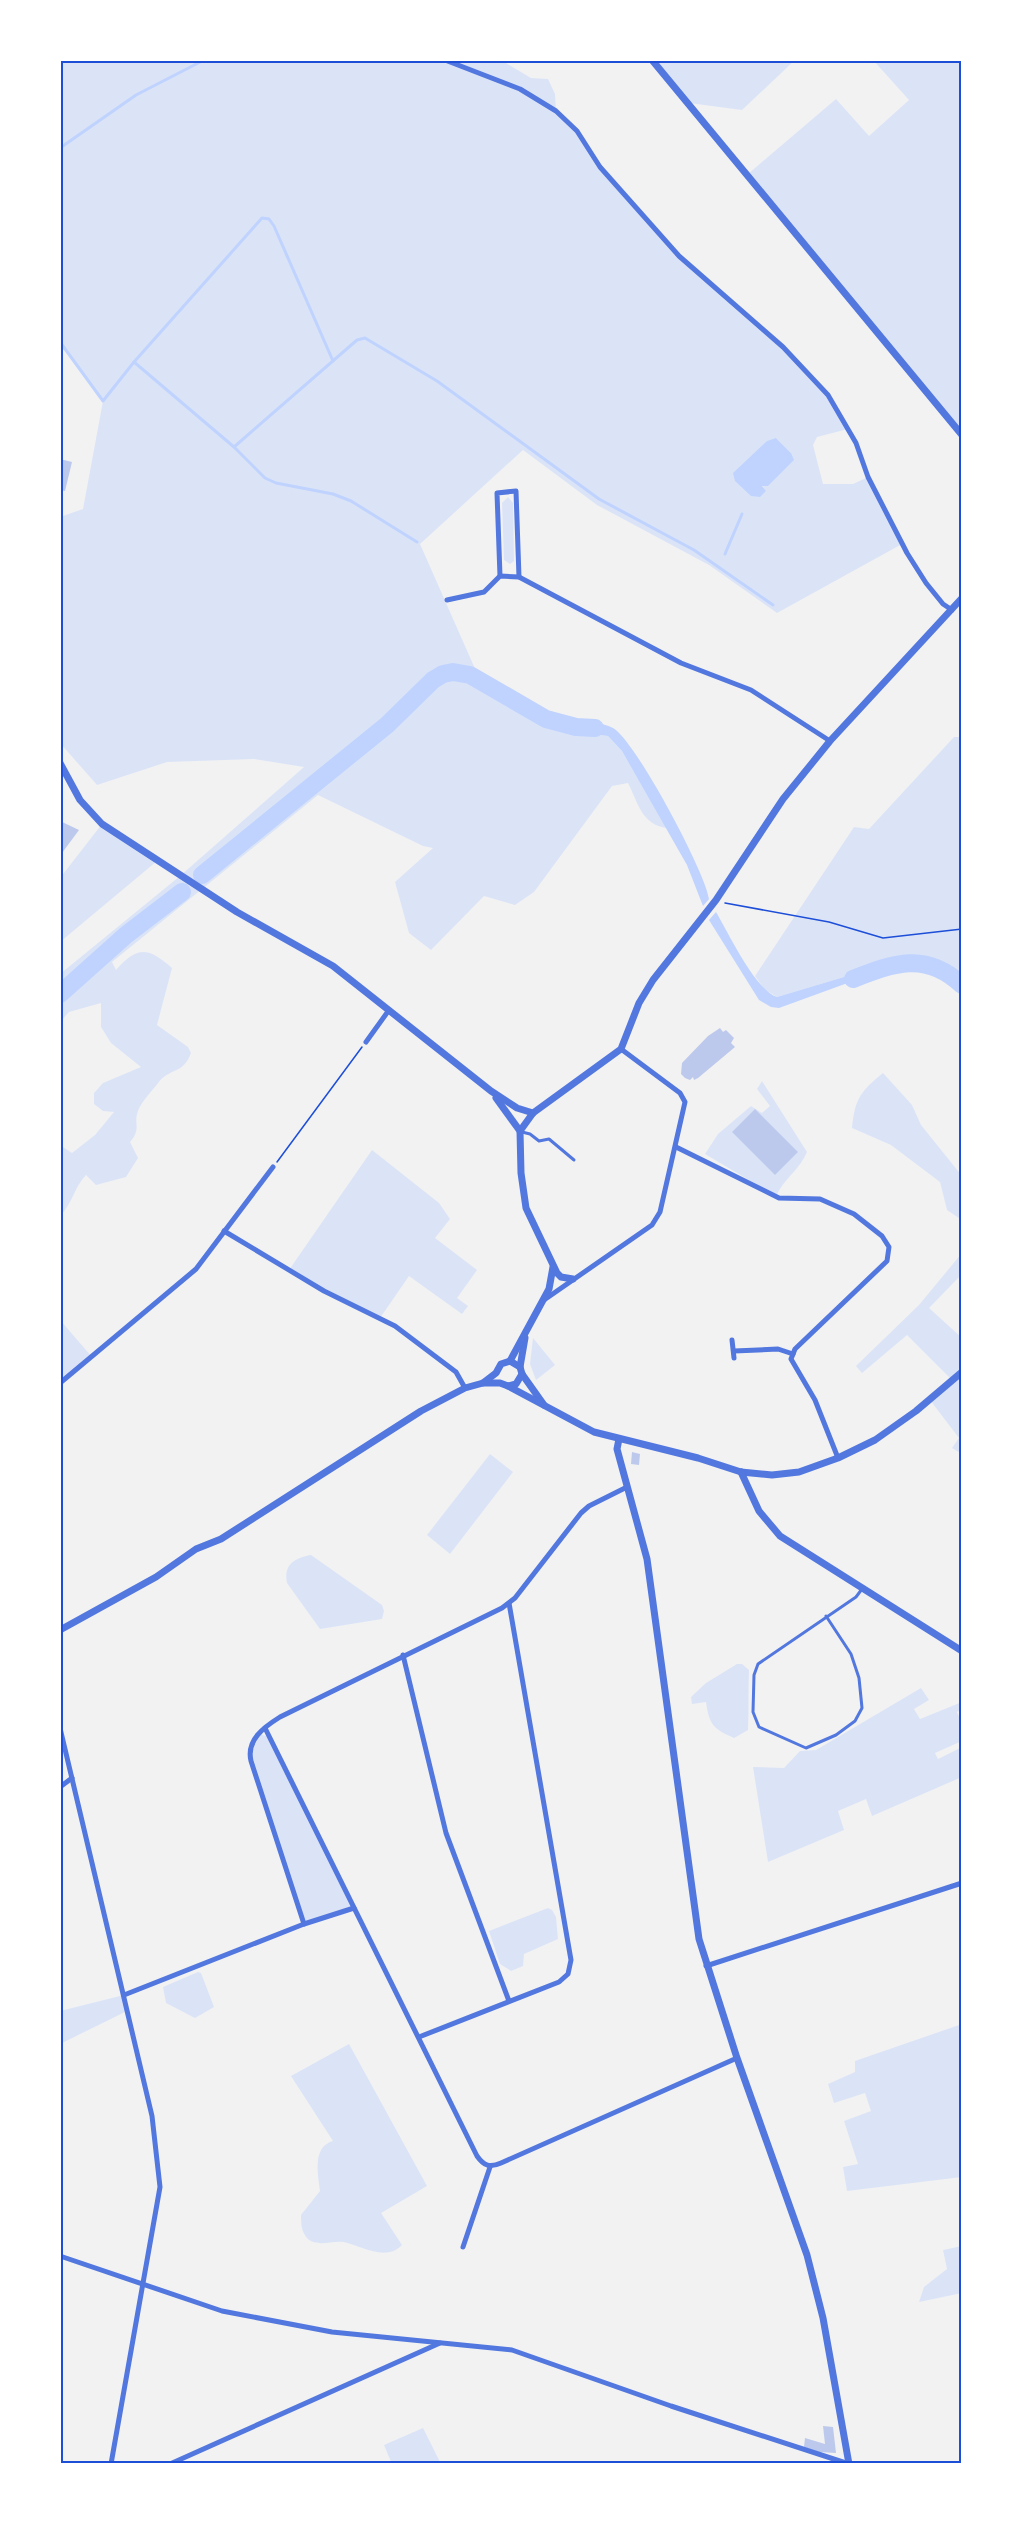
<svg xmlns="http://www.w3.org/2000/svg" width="1022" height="2524" viewBox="0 0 1022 2524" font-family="Literata,serif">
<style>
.green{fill:#dbe4f7;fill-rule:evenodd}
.water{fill:#bfd3fe}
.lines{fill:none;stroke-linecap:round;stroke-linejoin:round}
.stream{stroke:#bfd3fe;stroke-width:3}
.river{stroke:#bfd3fe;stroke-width:18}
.building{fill:#bdc9ec}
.path{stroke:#1d4ed8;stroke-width:1.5}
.service{stroke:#5277de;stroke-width:3}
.minor{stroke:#5277de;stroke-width:5}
.tertiary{stroke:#5277de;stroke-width:7}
.neatline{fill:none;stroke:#1d4ed8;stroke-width:2}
</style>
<rect width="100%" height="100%" fill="#f2f2f2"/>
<g class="green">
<path d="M60,60h441l30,18 17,1 7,15 1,17 21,20 23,36 79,89 77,68 72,71 20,34 -31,8 -4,8 10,39h30l15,-7 34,67 -125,69 -68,-48 -112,-60 -74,-55 -103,94 60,136 66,39 -3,4 24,8 41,5 14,15 45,77c-25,-3 -29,-25 -39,-45l-16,3 -78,106 -19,13 -31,-9 -53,54 -22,-17 -14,-51 38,-34 -10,-2 -105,-51 -206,167 4,8c22,-25 33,-22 56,-2l-15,57 31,22 3,6c-8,22 -21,14 -33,30 -6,8 -17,19 -20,28 -5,13 4,17 -8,31l8,16 -12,19 -30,8 -10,-10c-13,14 -13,28 -26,41v-71l12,8 23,-18 19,-23 -11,-1 -9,-7v-11l9,-10 38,-16 -30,-24 -10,-16v-24l-32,9 -9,10v-48l120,-98 124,-109 -50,-8 -87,3 -70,23 -37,-42v-226l23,-8 20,-108 -43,-59zM776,438l15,15 -29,32 4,7 -32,-19z"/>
<polygon points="652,60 795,60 742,110 689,103"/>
<polygon points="873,60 962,60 962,435 748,174 836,99 869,136 909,100"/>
<polygon points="508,497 513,503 514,561 510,564 504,560 502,503"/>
<path d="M954,737h8v256c-16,-12 -39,-29 -60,-25 -10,2 -17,8 -27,5l-1,-5 -97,29 -13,-8 -9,-13 99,-149 15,2z"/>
<polygon points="102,824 157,861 60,942 60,878"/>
<path d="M883,1073l29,32 9,20 41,51v44l-15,-10 -7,-28 -49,-37 -39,-17c3,-30 9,-37 31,-55z"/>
<path d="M762,1081l45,71c-7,17 -23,27 -31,44l-71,-42 13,-20 33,-28 11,7 8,-7 -13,-17z"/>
<polygon points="372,1150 439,1203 450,1219 435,1238 477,1270 457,1298 468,1306 462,1314 409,1276 380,1318 289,1270"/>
<polygon points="962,1253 962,1274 929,1308 962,1338 962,1454 952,1448 959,1438 930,1400 952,1380 907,1335 862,1373 856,1366 919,1305"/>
<polygon points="60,1320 92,1357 60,1383"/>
<polygon points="533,1338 555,1365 536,1380 530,1364"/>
<polygon points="490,1454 513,1472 450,1554 427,1535"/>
<path d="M311,1555l71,50 2,6 -2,8 -62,10 -33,-46c-4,-19 8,-25 24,-28z"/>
<path d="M737,1664h5l7,6c-1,20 0,40 -1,60l-14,8c-21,-9 -25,-14 -28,-36l-14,2 -1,-7 15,-14z"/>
<polygon points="921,1688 929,1700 914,1709 920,1719 962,1702 962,1709 957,1712 962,1723 962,1741 935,1753 938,1759 962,1747 962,1777 872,1816 866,1799 838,1811 844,1830 768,1862 753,1767 784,1768 800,1751 816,1750"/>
<polygon points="259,1734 270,1737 354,1908 304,1924 251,1761 251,1744"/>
<polygon points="548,1908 552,1910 556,1917 558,1939 524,1954 523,1966 511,1971 500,1964 489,1931"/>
<polygon points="198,1972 201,1973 214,2007 195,2018 166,2003 163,1987"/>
<polygon points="124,1995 127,2011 60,2044 60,2011"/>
<polygon points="962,2024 962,2177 847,2191 843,2167 858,2164 844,2121 871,2111 865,2093 834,2103 828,2084 855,2072 855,2061"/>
<path d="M349,2044l78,142 -46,27 21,32c-16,17 -41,1 -58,-3 -12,-2 -27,6 -37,-4 -6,-7 -6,-15 -6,-23l19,-24c-2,-18 -8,-44 13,-50l-42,-65z"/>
<polygon points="962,2246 962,2293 919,2302 924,2287 947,2269 943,2250"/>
<polygon points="423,2428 441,2464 392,2464 384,2445"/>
</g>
<g class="water">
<polygon points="776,438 791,453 794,460 768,486 762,486 766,491 760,497 751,496 735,481 733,473 767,441"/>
<path d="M572,721c13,1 30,1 41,7 22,12 93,145 96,171l-6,7 -16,-41 -65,-114 -14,-15 -41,-5z"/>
<path d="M716,912c12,20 39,78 61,85l97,-29 1,5 -96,35 -8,-1 -12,-7 -50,-80z"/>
</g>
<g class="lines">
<g class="stream">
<polyline points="60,148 136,95 204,60"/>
<polyline points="60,342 103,401 134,362 234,447 265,478 276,483 333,494 351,501 417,542"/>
<polyline points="134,362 262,218 269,219 274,226 333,361"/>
<polyline points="234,447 357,340 365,338 437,381 599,499 694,550 773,605"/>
<polyline points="725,554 742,514"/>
</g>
<g class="river">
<polyline points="202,875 387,725 433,680 443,674 453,672 470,675 546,719 576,727 595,728"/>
<path d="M853,979c41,-16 73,-28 109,6"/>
<polyline points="60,994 126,935 182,892"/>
</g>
</g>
<g class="building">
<polygon points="60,459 72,462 65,491 60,490"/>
<polygon points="60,821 79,830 62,853 60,852"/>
<polygon points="720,1028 723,1032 726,1030 734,1038 731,1043 735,1047 698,1078 694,1080 693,1077 690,1080 685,1078 681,1074 682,1063 708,1036"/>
<polygon points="755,1109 798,1152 775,1175 732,1132"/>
<polygon points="632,1452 640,1454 639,1465 631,1464"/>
<polygon points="823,2426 833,2427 836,2453 819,2452 804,2447 805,2438 825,2444"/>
</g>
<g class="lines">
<g class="path">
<polyline points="725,903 829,922 883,938 962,929"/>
<polyline points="277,1162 362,1047"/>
</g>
<g class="service">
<polyline points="522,1132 530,1134 539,1141 549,1139 574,1160"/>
<polyline points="826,1616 851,1654 859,1678 862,1708 855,1721 836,1735 806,1748 759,1727 753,1712 754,1675 758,1664 856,1597 862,1589"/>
</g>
<g class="minor">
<polyline points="445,60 520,89 556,111 577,131 600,167 679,256 783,347 828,395 856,443 868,477 907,553 926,583 943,604 952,610"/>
<polyline points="500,576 497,493 516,491 519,577"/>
<polyline points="447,600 484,592 500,576 519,577 681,663 751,690 830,741"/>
<polyline points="366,1042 389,1010"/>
<polyline points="676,1147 779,1198 820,1199 854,1214 882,1236 889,1247 887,1261 795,1349 791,1359 815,1400 838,1458"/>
<polyline points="224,1231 324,1291 395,1326 456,1372 465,1388"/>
<polyline points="544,1300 652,1225 660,1212 685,1102 680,1093 621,1049"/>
<polyline points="732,1340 734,1358"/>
<polyline points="734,1351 778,1349 793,1354"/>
<polyline points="60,1383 196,1269 273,1167"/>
<polyline points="403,1655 446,1833 509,2001"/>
<polyline points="60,1728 152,2116 160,2187 111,2464"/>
<path d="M265,1728l212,428c7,10 13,12 24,7l236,-105"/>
<polyline points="60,1787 72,1778"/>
<path d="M304,1924l-53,-163c-5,-21 13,-34 29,-44l222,-109 13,-10 66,-85 8,-7 38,-19"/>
<polyline points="706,1966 962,1883"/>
<polyline points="124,1995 304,1924 354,1908"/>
<polyline points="419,2037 559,1982 568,1974 571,1960 509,1603"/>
<polyline points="463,2247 490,2167"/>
<polyline points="60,2256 222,2311 332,2332 512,2350 671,2406 849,2464"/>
<polyline points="170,2464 440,2343"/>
</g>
<g class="tertiary">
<polyline points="652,60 962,435"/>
<polyline points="60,763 80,800 102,824 237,912 333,966 491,1091 517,1108 533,1113"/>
<polyline points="496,1098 520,1131"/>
<polyline points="573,1279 561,1277 557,1273 526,1208 521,1173 520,1131 533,1113 621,1049 639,1003 653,980 716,900 783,799 830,741 962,598"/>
<polyline points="525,1338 520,1367 522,1374 544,1405"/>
<polyline points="510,1361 549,1289 553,1267"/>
<polyline points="483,1383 500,1383 508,1386 594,1432 698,1458 741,1472 772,1475 799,1472 838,1458 875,1440 916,1411 962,1372"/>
<polyline points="508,1386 516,1384 522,1374"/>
<polyline points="619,1439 617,1449 647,1559 699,1939 737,2058 807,2255 823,2318 849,2464"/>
<polyline points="741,1472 759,1511 780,1536 962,1651"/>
<polyline points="60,1630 156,1577 196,1549 221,1539 421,1411 465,1388 483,1383 496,1373 501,1364 510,1361 520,1367"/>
</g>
</g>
<rect width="1022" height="2524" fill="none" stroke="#ffffff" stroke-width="123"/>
<rect x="62" y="62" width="898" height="2400" class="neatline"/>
</svg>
